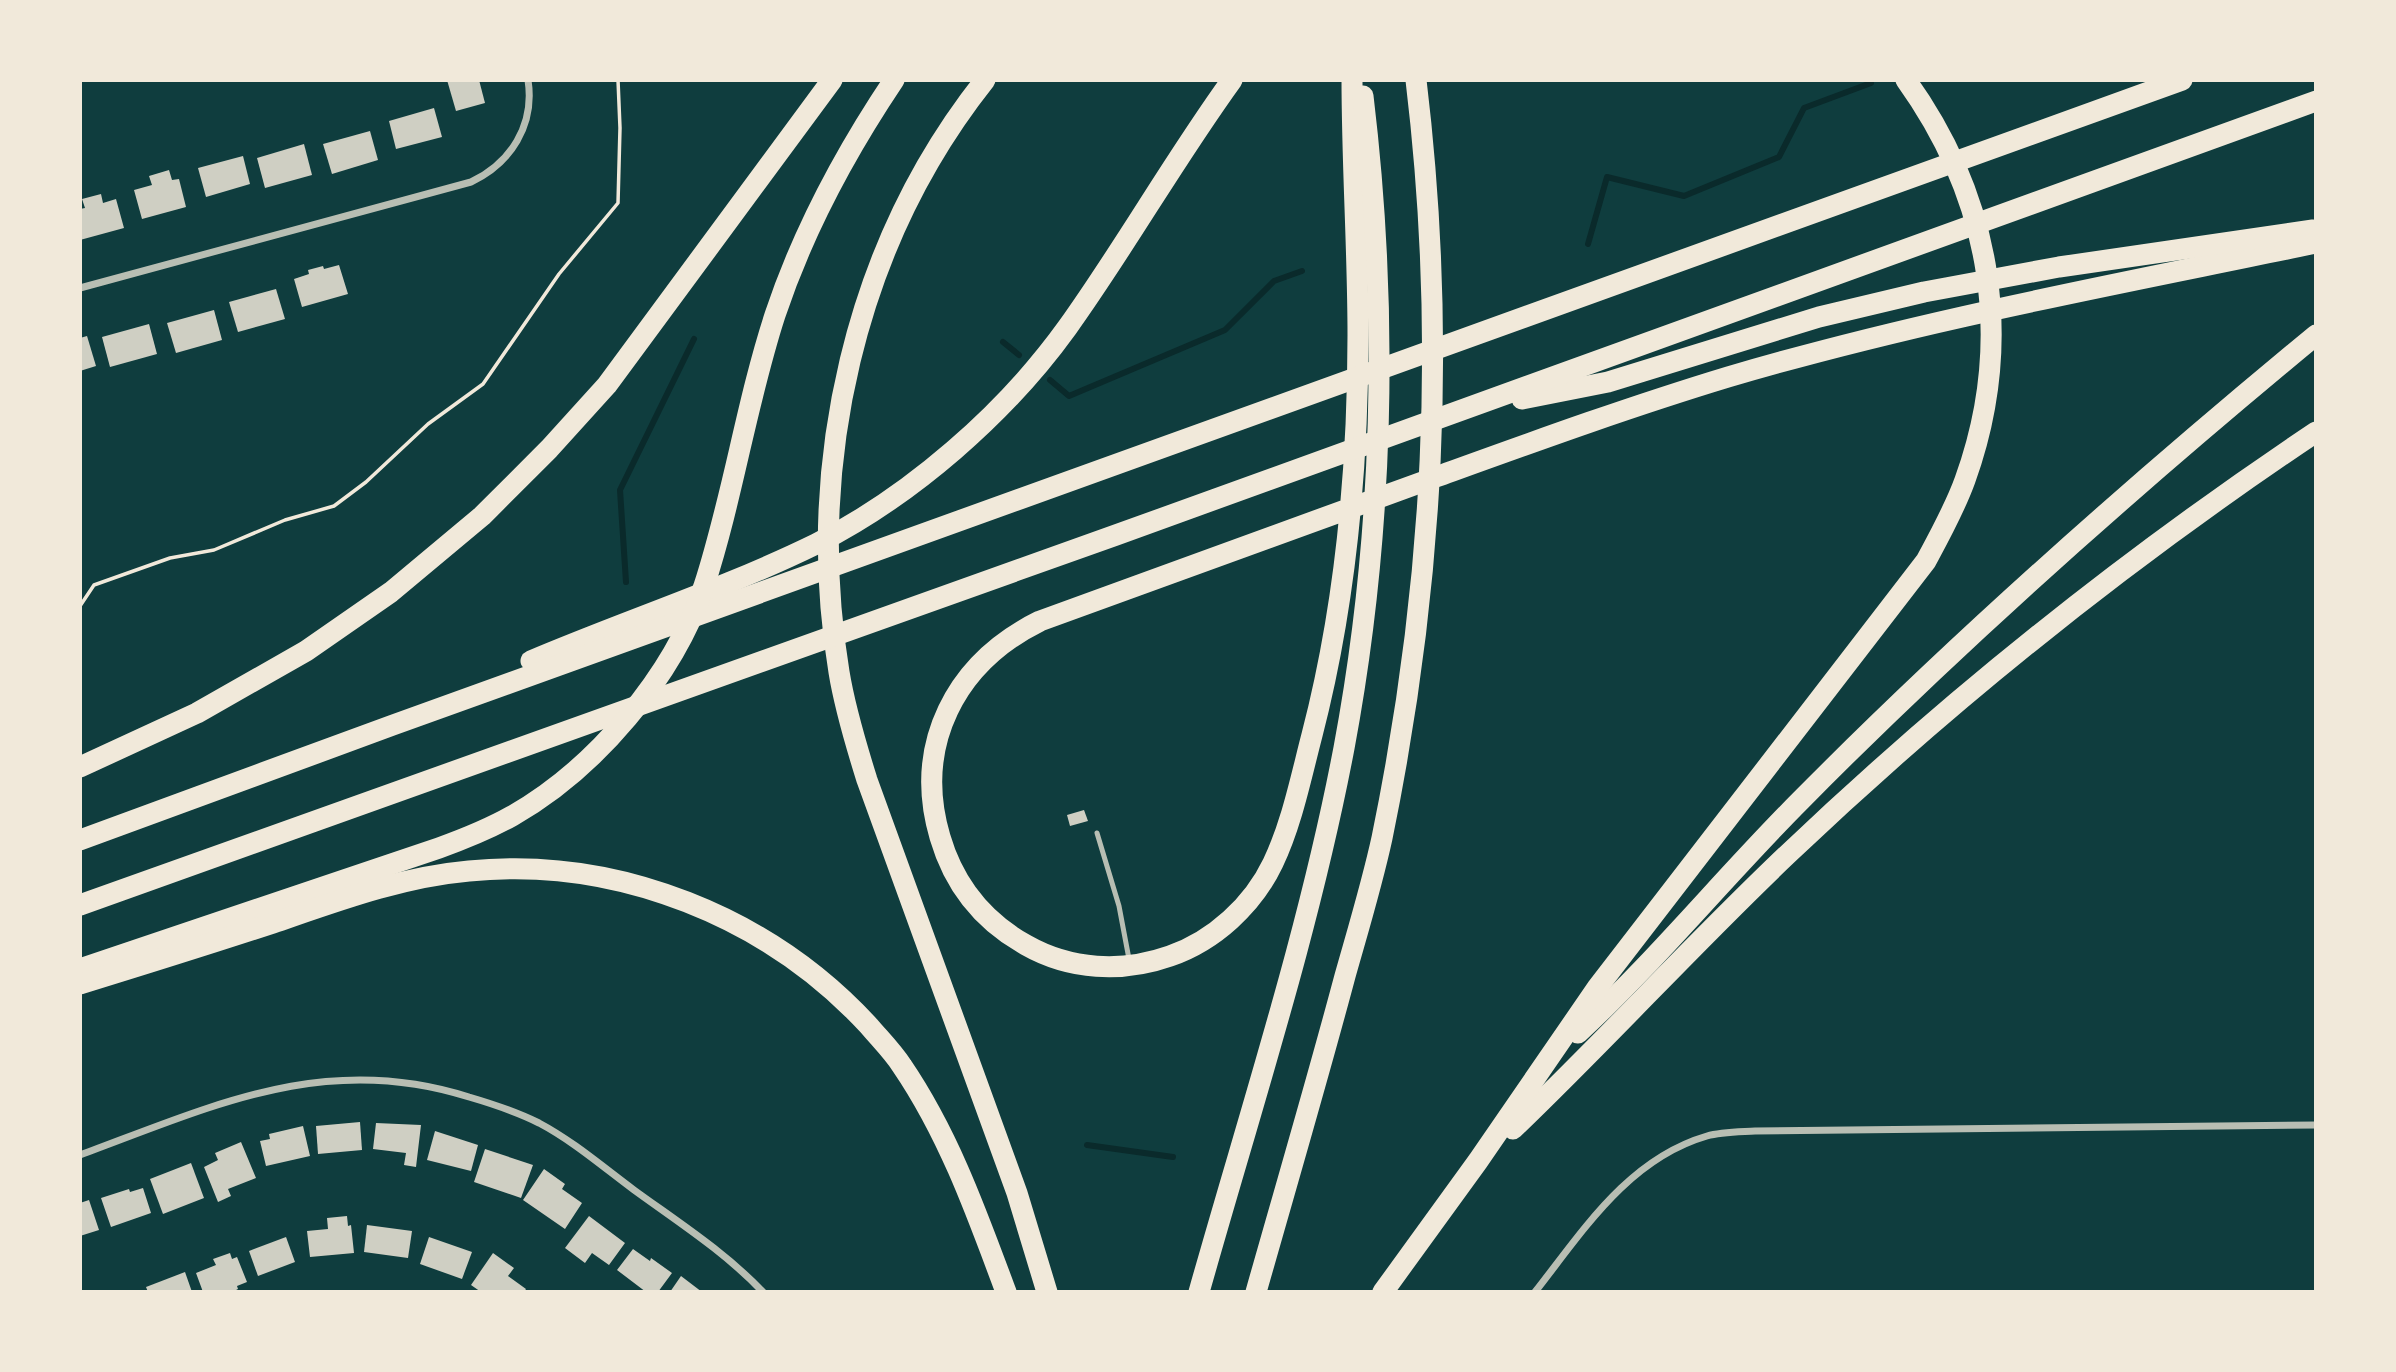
<svg xmlns="http://www.w3.org/2000/svg" width="2396" height="1372" viewBox="0 0 2396 1372" font-family="Poppins,sans-serif">
<style>
.lines{fill:none;stroke-linecap:round;stroke-linejoin:round}
.stream{stroke:#0a2a2b;stroke-width:6}
.building{fill:#cfcfc3}
.path{stroke:#f1e9da;stroke-width:3.5}
.service{stroke:#b8beb3;stroke-width:5}
.minor{stroke:#b8beb3;stroke-width:7}
.motorway{stroke:#f1e9da;stroke-width:21}
</style>
<rect width="100%" height="100%" fill="#0f3d3e"/>
<g class="lines">
<g class="stream">
<polyline points="1588,244 1607,177 1684,196 1779,157 1804,108 1871,83"/>
<polyline points="1003,342 1019,355"/>
<polyline points="1050,380 1069,396 1225,330 1274,281 1302,271"/>
<polyline points="626,582 620,490 694,339"/>
<polyline points="1087,1145 1173,1157"/>
</g>
</g>
<g class="building">
<polygon points="447,80 479,80 485,103 456,111"/>
<polygon points="434,108 442,137 396,149 389,121"/>
<polygon points="370,131 378,160 332,174 323,144"/>
<polygon points="304,144 312,175 265,188 257,158"/>
<polygon points="243,156 250,184 206,197 198,168"/>
<polygon points="169,170 172,180 179,179 186,207 142,219 134,190 152,185 149,176"/>
<polygon points="101,194 103,203 116,199 124,228 80,240 80,209 85,208 82,199"/>
<polygon points="339,265 348,294 302,307 294,279 309,274 308,270 323,266 324,269"/>
<polygon points="276,289 285,319 238,332 229,302"/>
<polygon points="214,310 222,340 176,353 167,323"/>
<polygon points="149,324 157,354 110,367 102,337"/>
<polygon points="87,336 96,366 80,371 80,338"/>
<polygon points="1084,810 1088,821 1070,826 1067,815"/>
<polygon points="360,1122 362,1150 318,1154 316,1126"/>
<polygon points="376,1123 421,1125 416,1167 404,1165 406,1153 373,1149"/>
<polygon points="303,1126 310,1156 266,1166 260,1141 270,1139 269,1134"/>
<polygon points="435,1131 478,1145 471,1171 427,1160"/>
<polygon points="241,1142 256,1178 228,1189 231,1196 218,1202 204,1167 218,1160 215,1153"/>
<polygon points="485,1149 533,1165 521,1198 474,1182"/>
<polygon points="191,1163 204,1198 163,1214 150,1179"/>
<polygon points="544,1169 565,1184 562,1189 582,1203 565,1229 523,1200"/>
<polygon points="143,1188 151,1213 111,1227 101,1198 129,1189 130,1192"/>
<polygon points="89,1200 99,1230 80,1236 80,1203"/>
<polygon points="347,1216 348,1226 351,1225 354,1253 310,1257 307,1231 328,1229 327,1218"/>
<polygon points="589,1216 625,1243 609,1265 592,1253 585,1263 565,1248"/>
<polygon points="367,1225 412,1231 408,1258 364,1252"/>
<polygon points="286,1237 295,1262 258,1276 249,1251"/>
<polygon points="429,1237 472,1252 462,1279 420,1264"/>
<polygon points="633,1249 650,1261 651,1258 672,1273 658,1292 646,1292 617,1270"/>
<polygon points="230,1253 232,1259 237,1257 247,1282 237,1286 238,1289 232,1292 203,1292 196,1273 216,1265 213,1259"/>
<polygon points="493,1253 514,1268 508,1276 526,1289 524,1292 481,1292 471,1285"/>
<polygon points="185,1272 192,1292 148,1292 146,1287"/>
<polygon points="681,1276 702,1292 670,1292"/>
</g>
<g class="lines">
<polyline class="path" points="80,606 94,585 170,558 214,550 285,520 334,506 366,482 428,424 483,384 559,274 618,203 620,128 618,80"/>
<polyline class="service" points="1097,833 1119,906 1129,959"/>
<g class="minor">
<path d="M80,288l391,-106c40,-19 64,-57 57,-102"/>
<path d="M80,1155c133,-49 246,-104 389,-58 24,7 48,15 70,26 34,18 64,44 95,67 44,32 91,62 129,102"/>
<path d="M1535,1292c48,-61 93,-133 172,-156 14,-4 32,-4 48,-5l561,-6"/>
</g>
<g class="motorway">
<path d="M985,80c-131,165 -180,386 -146,592 6,37 17,73 28,108l150,413 30,99"/>
<path d="M1352,80c0,85 6,170 6,255 0,134 -12,269 -46,400 -11,42 -20,88 -39,128 -20,42 -59,78 -103,93 -48,17 -100,14 -144,-11 -43,-24 -72,-60 -86,-108 -27,-92 15,-174 100,-216 132,-48 264,-96 396,-144 97,-35 193,-70 292,-100 193,-57 391,-93 588,-134"/>
<polyline points="1522,399 1608,382 1819,317 1924,292 2059,267 2313,230"/>
<path d="M531,661c94,-40 193,-72 285,-117 95,-48 189,-130 251,-216 58,-81 107,-168 165,-248"/>
<polyline points="80,767 197,713 306,651 391,592 482,516 549,449 607,385 832,80"/>
<polyline points="80,840 393,725 2182,80"/>
<polyline points="80,905 1116,535 2316,101"/>
<path d="M80,969l359,-121c25,-9 50,-19 73,-32 83,-47 161,-139 192,-230 29,-89 42,-182 71,-271 28,-84 70,-162 119,-235"/>
<path d="M80,984c65,-20 129,-40 193,-61 64,-22 128,-46 196,-52 148,-15 300,46 400,155 11,13 24,26 33,40 47,69 75,148 104,226"/>
<path d="M1578,1033c79,-73 147,-157 223,-233 162,-164 337,-318 515,-465"/>
<path d="M1513,1129c94,-90 182,-187 276,-276 163,-155 340,-296 527,-421"/>
<path d="M1199,1292c51,-181 110,-360 145,-544 40,-214 45,-436 19,-652"/>
<path d="M1256,1292c30,-106 61,-211 89,-316 13,-46 27,-92 37,-138 52,-253 65,-501 34,-758"/>
<path d="M1383,1292l95,-131 119,-173 329,-427c14,-26 29,-53 39,-81 50,-139 27,-280 -59,-400"/>
</g>
</g>
<rect width="2396" height="1372" fill="none" stroke="#f1e9da" stroke-width="164"/>
</svg>
